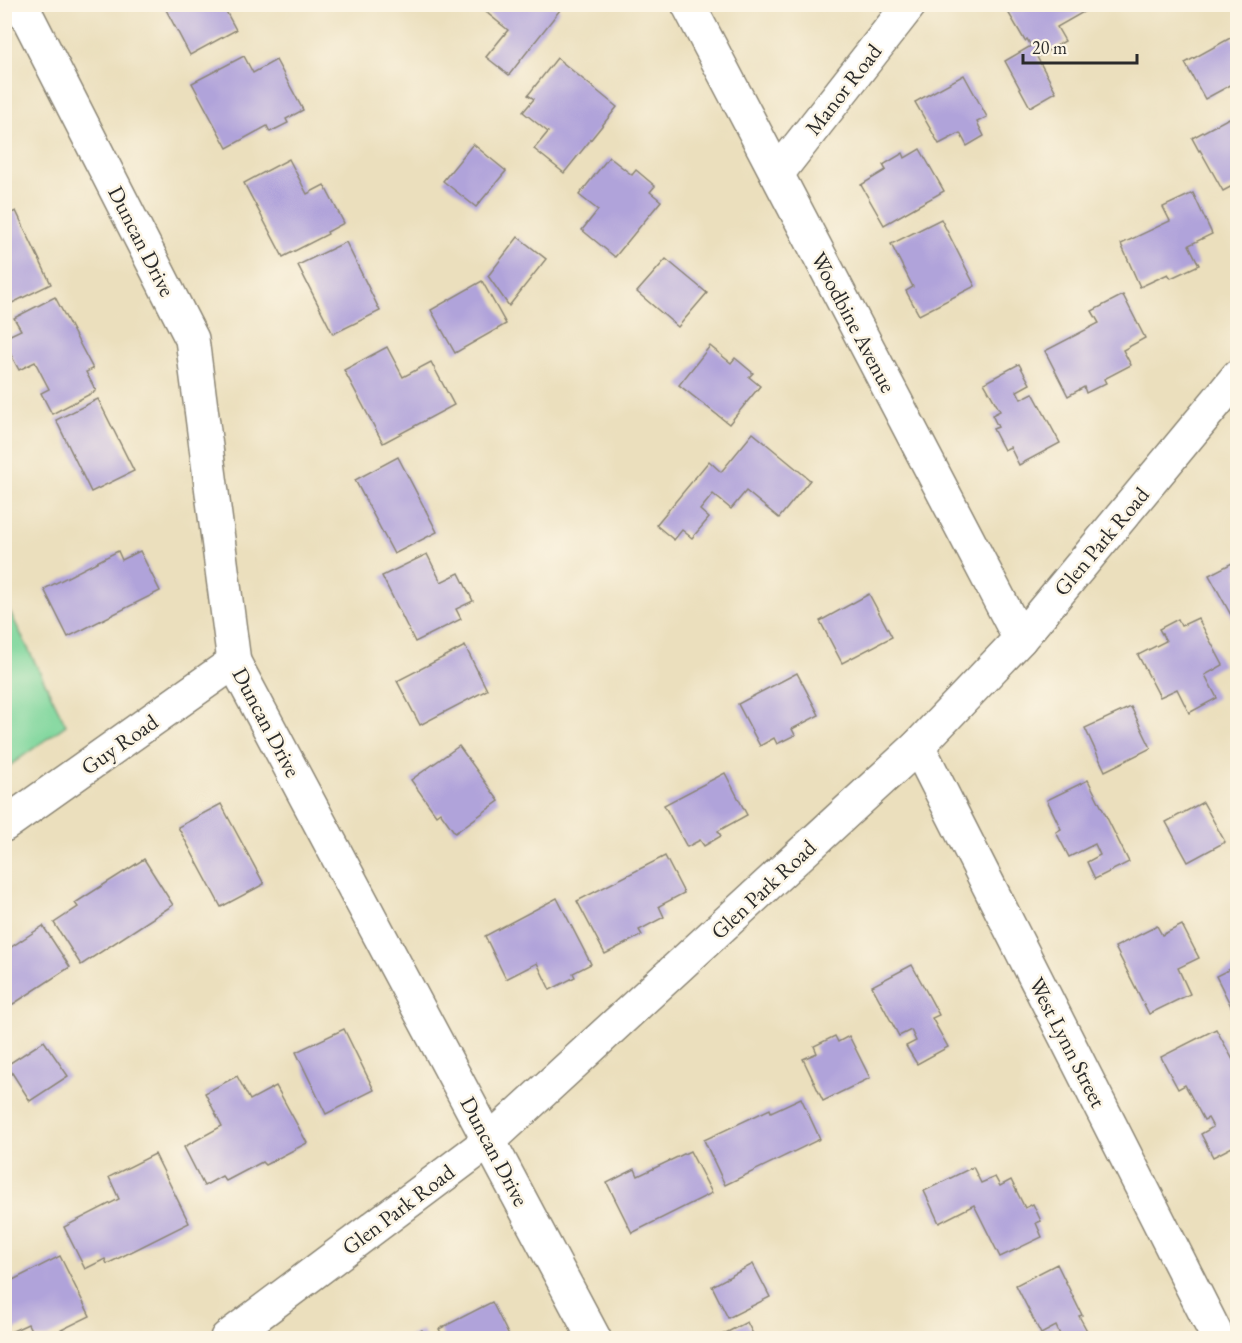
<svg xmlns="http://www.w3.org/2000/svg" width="1242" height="1343" viewBox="0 0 1242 1343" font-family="'EB Garamond',serif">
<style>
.green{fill:#7dd69b;stroke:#548063;stroke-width:1.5}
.building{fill:#b0a3da}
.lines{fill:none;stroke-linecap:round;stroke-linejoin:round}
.minor-casing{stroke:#8b8574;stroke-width:36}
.minor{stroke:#fff;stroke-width:33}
.labels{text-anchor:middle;stroke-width:5;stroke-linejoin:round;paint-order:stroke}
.street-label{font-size:22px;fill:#2b2b2b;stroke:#fcf5e5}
</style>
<rect width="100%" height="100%" fill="#fcf5e5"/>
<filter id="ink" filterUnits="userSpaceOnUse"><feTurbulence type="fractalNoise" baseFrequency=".0167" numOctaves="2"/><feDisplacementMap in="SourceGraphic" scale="12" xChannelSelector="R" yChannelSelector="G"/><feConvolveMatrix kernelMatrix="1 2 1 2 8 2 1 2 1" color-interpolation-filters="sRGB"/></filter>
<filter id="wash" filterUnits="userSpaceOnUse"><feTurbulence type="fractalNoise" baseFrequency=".008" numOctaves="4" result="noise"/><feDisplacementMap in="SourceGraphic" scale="24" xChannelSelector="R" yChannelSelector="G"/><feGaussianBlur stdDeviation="1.35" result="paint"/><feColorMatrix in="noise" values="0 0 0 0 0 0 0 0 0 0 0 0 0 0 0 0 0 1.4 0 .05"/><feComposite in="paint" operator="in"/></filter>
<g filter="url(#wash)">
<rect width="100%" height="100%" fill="#ebdfbd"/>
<polygon class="green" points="4,600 66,725 5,769 4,769"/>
<g id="blocks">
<g class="building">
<polygon points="163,4 222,4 236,30 190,55"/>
<polygon points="492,4 552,4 560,10 509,75 486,57 508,30 486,12"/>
<polygon points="1004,5 1084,5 1087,10 1057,27 1065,41 1037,57 1056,92 1030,107 1005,61 1031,46 1027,39 1025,41"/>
<polygon points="1232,37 1238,47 1238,81 1205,99 1185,63"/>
<polygon points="244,56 253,73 276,60 303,110 286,119 288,123 270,132 267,126 227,148 192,83"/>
<polygon points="557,58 617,107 564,173 534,149 548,132 523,112 534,99 528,95"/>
<polygon points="964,75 987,117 977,122 984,136 967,146 960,133 939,144 915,102"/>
<polygon points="1229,118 1235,129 1238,127 1238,183 1223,191 1200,150 1199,151 1192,138"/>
<polygon points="473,144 506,171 476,207 443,181"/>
<polygon points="920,149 944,191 884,225 861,185 886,170 883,165 903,153 905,158"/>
<polygon points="609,157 632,175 636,170 655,186 650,192 661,201 615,257 582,230 598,210 579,195"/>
<polygon points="289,159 307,194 324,185 344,223 327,232 328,234 283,257 244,183"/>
<polygon points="1193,193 1212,234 1189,245 1199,265 1171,278 1168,274 1140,287 1121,244 1170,221 1163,207"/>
<polygon points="4,210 7,215 16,211 51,284 6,306 4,303"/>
<polygon points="941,219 975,286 919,315 906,291 913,287 891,244"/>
<polygon points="518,237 546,259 509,306 488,276"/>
<polygon points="346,242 380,311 333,334 298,265"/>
<polygon points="666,259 707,293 678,327 637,292"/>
<polygon points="482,281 506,324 455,353 431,310"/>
<polygon points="1123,295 1145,338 1123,350 1131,365 1104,379 1106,383 1086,393 1084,387 1068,396 1045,351 1099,323 1092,311"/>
<polygon points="55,297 93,369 86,372 96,391 52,414 41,393 49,389 35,362 19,370 4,342 4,338 21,330 14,318"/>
<polygon points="710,346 731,363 735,358 753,373 749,377 760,386 729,424 679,385"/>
<polygon points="387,347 403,377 431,362 454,405 383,443 344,370"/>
<polygon points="1019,364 1030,384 1017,391 1021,399 1033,393 1060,443 1019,465 1010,447 1004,450 993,429 998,427 992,415 1000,411 984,383"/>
<polygon points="98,399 134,471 91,492 56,420"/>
<polygon points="753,433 810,480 779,518 746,491 731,509 713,494 700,510 709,518 692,538 682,530 674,540 656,525 709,461 721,472"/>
<polygon points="398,457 437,532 394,554 355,480"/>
<polygon points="118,551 122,560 140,551 160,591 68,637 44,589"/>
<polygon points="427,554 441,582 459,573 473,601 456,609 461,619 415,642 382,576"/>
<polygon points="1238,560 1238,623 1236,624 1209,575"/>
<polygon points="869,594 892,637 842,663 820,621"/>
<polygon points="1198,618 1223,665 1205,675 1217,698 1189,713 1177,689 1160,697 1138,655 1166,641 1159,629 1178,619 1181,626"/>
<polygon points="465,646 487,690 420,725 397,681"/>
<polygon points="797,673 819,715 792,729 795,735 777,744 774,738 760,746 738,704"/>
<polygon points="1131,707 1151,748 1105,771 1085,728"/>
<polygon points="459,746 499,801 455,833 440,812 436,815 411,780"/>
<polygon points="725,773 747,815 718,831 721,836 704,846 700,840 687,847 664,805"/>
<polygon points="1088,780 1129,862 1095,879 1087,862 1100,855 1095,844 1069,857 1056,832 1061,829 1047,800"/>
<polygon points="1203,802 1225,842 1188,862 1166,822"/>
<polygon points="221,804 264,884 221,907 178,827"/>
<polygon points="665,856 684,893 659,906 664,917 639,930 642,935 605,954 577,901"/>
<polygon points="144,859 173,905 81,965 54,923 78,907 75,903"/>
<polygon points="557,898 591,964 573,973 575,977 550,990 537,963 506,979 485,936"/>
<polygon points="1182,925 1199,958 1178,968 1190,994 1149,1014 1115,947 1157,926 1162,935"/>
<polygon points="43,926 70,967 4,1010 4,952"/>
<polygon points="912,965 939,1015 932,1018 948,1047 917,1064 906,1046 916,1041 911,1030 899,1036 872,986"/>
<polygon points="1238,965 1238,1008 1233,1010 1216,976"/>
<polygon points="344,1029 374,1090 326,1114 296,1052"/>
<polygon points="1216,1029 1238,1069 1238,1103 1235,1104 1238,1108 1238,1144 1213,1157 1201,1134 1213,1127 1208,1118 1204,1120 1185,1085 1178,1089 1161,1057"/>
<polygon points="835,1036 838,1042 849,1036 870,1078 823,1101 803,1059 817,1053 814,1046"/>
<polygon points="44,1041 68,1076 30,1101 7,1065"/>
<polygon points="237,1076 250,1100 276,1086 307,1143 265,1165 262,1162 226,1181 222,1176 204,1186 184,1147 222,1126 205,1093"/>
<polygon points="801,1098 820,1139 725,1185 704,1140 770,1109 771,1112"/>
<polygon points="690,1151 712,1193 632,1233 607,1183 635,1169 638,1176"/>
<polygon points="155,1154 189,1223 107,1264 105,1259 85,1269 64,1227 119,1199 109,1177"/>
<polygon points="973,1167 981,1183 995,1177 1000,1186 1011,1180 1025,1208 1033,1204 1041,1221 1036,1223 1042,1237 1000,1257 974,1205 939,1223 924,1191"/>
<polygon points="60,1256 90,1316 45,1338 35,1338 28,1324 4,1335 4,1289 6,1288 5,1284"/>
<polygon points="753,1264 770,1297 728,1318 712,1286"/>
<polygon points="1057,1264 1082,1315 1079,1316 1091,1338 1057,1338 1061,1337 1056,1326 1041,1334 1016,1285"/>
<polygon points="492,1302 510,1338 444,1338 439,1329"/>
<polygon points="747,1322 755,1338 716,1338"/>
<polygon points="422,1330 426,1338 406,1338"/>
</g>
</g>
</g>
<g filter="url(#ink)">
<use href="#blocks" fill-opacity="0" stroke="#8b8574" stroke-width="1.5"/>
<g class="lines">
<defs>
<g id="minor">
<polyline points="21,4 192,339 234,662 594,1338"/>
<polyline points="688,4 1020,639"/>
<polyline points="777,174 910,4"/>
<polyline points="918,746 1218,1338"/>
<polyline points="4,825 234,662"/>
<polyline points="227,1338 489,1141 918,746 1020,639 1238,376"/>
</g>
</defs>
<use href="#minor" class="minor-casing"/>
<use href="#minor" class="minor"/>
</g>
</g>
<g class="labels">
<g class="street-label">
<text transform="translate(843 89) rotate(-52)" y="8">Manor Road</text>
<text transform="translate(142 241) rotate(63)" y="8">Duncan Drive</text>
<text transform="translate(854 322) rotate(62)" y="8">Woodbine Avenue</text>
<text transform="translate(1101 541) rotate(-50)" y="8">Glen Park Road</text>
<text transform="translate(267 722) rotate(62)" y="8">Duncan Drive</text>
<text transform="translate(119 744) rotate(-35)" y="8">Guy Road</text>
<text transform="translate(763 889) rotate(-43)" y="8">Glen Park Road</text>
<text transform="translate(1068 1042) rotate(63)" y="8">West Lynn Street</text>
<text transform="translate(495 1151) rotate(62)" y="8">Duncan Drive</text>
<text transform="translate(398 1209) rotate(-37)" y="8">Glen Park Road</text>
</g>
</g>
<rect width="1242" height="1343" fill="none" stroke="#fcf5e5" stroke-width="24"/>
<path d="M1023 54v9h114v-9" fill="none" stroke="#2b2b2b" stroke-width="3"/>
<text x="1032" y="54" font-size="18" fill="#2b2b2b" stroke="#fcf5e5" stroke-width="4.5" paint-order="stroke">20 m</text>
</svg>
